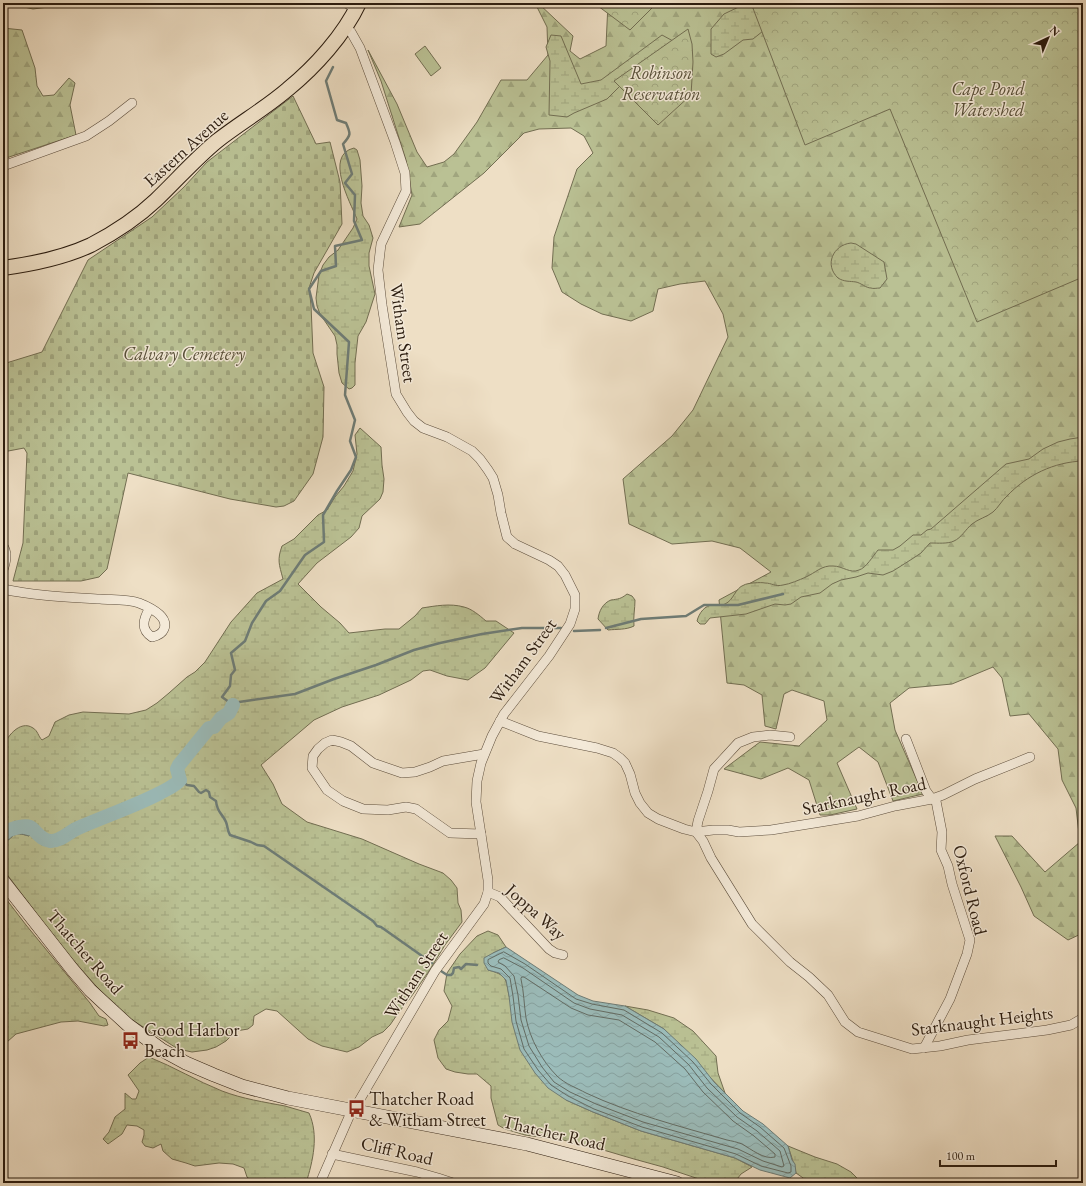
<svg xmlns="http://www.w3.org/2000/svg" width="1086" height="1186" viewBox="0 0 1086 1186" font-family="'EB Garamond',serif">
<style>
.grass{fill:#bac194;stroke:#726e52}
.forest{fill:url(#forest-firs);stroke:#726e52}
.wetland{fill:url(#wetland-marsh);stroke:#726e52}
.cemetery{fill:url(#cemetery-stones);stroke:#726e52}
.park{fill:url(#park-crowns);stroke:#726e52}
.water{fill:url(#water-waves);stroke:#6e7c76}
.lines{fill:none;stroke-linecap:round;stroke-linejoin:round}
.shore{stroke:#636c64;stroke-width:1}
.stream{stroke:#6e7c76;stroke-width:2.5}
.river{stroke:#9bbcba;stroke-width:14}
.street-casing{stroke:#5c4d3c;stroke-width:10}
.secondary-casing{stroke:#2b1c0f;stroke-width:14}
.primary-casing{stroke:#2b1c0f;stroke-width:16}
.street{stroke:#f4ead9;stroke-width:9}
.secondary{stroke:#f4ead9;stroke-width:13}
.primary{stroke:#eedfc5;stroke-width:14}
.labels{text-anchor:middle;stroke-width:3;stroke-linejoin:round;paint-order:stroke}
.park-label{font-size:18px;font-style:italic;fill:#564e37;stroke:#f4ead9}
.street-label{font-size:18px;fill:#2b1c0f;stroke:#f4ead9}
.poi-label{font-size:18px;fill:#2b1c0f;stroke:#f4ead9;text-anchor:start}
</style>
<defs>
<pattern id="forest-firs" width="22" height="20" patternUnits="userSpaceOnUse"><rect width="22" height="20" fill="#bac194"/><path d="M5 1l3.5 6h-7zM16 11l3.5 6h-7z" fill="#a0a57e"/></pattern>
<pattern id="wetland-marsh" width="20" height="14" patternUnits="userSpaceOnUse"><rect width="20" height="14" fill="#bac194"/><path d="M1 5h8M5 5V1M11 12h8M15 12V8" fill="none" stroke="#a0a57e"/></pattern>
<pattern id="cemetery-stones" width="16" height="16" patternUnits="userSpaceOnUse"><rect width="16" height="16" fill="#bac194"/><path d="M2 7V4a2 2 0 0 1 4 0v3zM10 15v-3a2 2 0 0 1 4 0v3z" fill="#a0a57e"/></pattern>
<pattern id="park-crowns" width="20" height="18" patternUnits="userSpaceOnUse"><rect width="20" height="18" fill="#bac194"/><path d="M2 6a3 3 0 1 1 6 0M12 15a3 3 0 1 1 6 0" fill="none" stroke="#a0a57e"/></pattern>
<pattern id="water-waves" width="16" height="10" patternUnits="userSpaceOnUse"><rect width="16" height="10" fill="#9bbcba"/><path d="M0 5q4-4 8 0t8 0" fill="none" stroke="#86a19f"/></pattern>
</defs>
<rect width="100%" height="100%" fill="#eedfc5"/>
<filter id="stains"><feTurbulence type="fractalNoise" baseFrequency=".005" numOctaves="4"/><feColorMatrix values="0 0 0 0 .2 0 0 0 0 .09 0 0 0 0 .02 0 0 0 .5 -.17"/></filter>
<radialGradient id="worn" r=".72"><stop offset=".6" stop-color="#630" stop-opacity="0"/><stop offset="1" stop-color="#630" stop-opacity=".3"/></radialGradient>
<polygon class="grass" points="425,46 441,68 431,76 415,54"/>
<g class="forest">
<polygon points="6,3 71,3 71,4 33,9"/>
<polygon points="535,3 538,3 573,36 570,51 580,59 606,46 608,3 1083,3 1083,933 1068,940 1034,916 1021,887 995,836 1012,836 1045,872 1080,842 1076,808 1062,780 1058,749 1029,714 1010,716 1002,678 993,667 952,684 909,688 890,703 895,730 923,794 893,801 878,762 859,747 837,763 857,809 830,815 820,815 809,780 788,768 761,779 724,769 760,742 799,746 827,720 824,701 792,690 784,694 776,729 765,726 762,695 744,685 727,683 719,600 771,572 740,548 712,541 672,544 629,524 623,479 672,436 693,410 728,337 723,314 705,281 680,284 658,289 653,311 631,321 602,314 581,304 562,292 552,268 554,237 577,169 593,153 584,136 571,128 539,129 524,133 484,173 420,224 399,227 412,195 406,160 381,81 368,50 397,104 417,152 427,167 444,162 454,154 477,122 501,80 527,80 548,55 547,27"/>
<polygon points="3,28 22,30 35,68 37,86 43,96 54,95 69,78 75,83 70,105 76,135 3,159"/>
</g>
<g class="wetland">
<polygon points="747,3 816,3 763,31 753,39 743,40 724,54 716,57 711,54 711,29 724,14"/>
<polygon points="551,35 561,36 581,84 601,80 662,35 673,41 622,84 607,99 574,113 567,117 549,115 550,61 546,47"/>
<path d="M354,148l3,2 3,10 2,26 -1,17 2,13 6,9 4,13 -4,15v13l6,28 -9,28 -8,14 -3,27v22l-3,3 -3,1 -7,-6 -3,-10 -2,-19v-9l-2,-9 -15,-22 -3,-8 -1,-8 3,-23 4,-10 6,-8 9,-7 15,-22 4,-9c-7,-17 -33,-64 -3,-71z"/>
<path d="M851,243l5,1 28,18 3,17 -7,9c-3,0 -7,1 -9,0 -5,0 -10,-5 -15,-6 -6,-1 -12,0 -18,-4 -14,-13 -5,-33 13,-35z"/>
<path d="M360,428l21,19 1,18 2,14 -1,13 -3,7 -18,17 -3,12 -8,9 -34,26 -19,21 23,23 19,16 9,10 36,-4h14l16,-13 7,-8c13,-2 28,-5 42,-1 8,2 15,8 22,14h10l18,12 -29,35 -17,12 -21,-4 -17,-6 -7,1 -12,9 -32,15 -37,12 -28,13 -53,45 12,19 9,20 25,18 55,17 57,25 24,9 8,7 6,8 1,15 3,7 1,12 -17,23 -16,26 -18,26 -12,15 -9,13 -7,7 -11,5 -13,10 -12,5 -25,-6 -14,-7 -31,-28 -11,-2 -12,7 -1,9 -5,4 -12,2 -10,10 -10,6 -9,3 -15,2 -14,-3 -52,-33 -30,-30 -36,-41 -57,-76v-24c12,-10 9,-14 26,-9l6,-6 -11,-8 -21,7c0,-18 0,-37 0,-55 0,-8 -1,-17 0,-25 2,-11 17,-30 30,-21 5,3 5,8 9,12l7,-4 6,-14 14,-7 14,-3 46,2 17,-4 11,-7 12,-10 18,-16 8,-5 10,-10 26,-40 26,-29 26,-14c-4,-15 -6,-19 -1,-33l12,-7 24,-24 9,-5 8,-13 9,-11 9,-15 4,-17 -2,-19z"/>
<path d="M1083,437v24c-29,1 -56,14 -76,35 -5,4 -9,12 -14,16 -6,5 -15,7 -21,12 -6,5 -11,14 -18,17 -6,3 -16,2 -24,2l-9,10 -9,6 -19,12 -10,4 -15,-2 -12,4 -15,3 -9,4 -12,9 -19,4 -10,7 -6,1 -10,-1 -29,10 -36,4 -5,6h-5l-3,-3c2,-8 8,-16 16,-16 5,0 8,1 12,-1 9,-4 10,-16 19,-19 3,-2 17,-3 21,-2 7,0 10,4 18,2 7,-1 16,-5 23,-8 9,-4 16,-12 27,-11 10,0 17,8 26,4 7,-2 14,-14 19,-20h15l7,-4 13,-11h8l6,-5 4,-1 75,-65 23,-5 14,-10 15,-7 12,-3z"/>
<path d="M627,594l5,2 3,4c0,9 -2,17 -1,26 -8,4 -17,3 -26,4l-10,-11c1,-8 5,-16 13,-19 7,-1 10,-1 16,-6z"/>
<polygon points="3,895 26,925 90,1003 99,1016 106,1019 108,1025 104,1026 78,1021 61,1022 16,1034 7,1042 5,1050 3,1052"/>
<path d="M488,931l10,4 8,12 -13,6 -5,17c19,5 18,9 21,26l57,104 27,12 48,19 94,27 17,9 -11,7 -7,9h-23l-48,-16 -29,-8 -34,-10 -37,-9 -38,-5 -20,-6 -7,-4 -7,-27v-12l-14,-12h-9l-13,-2 -9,-3 -8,-11 -4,-18 5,-10 9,-9 4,-15 -8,-15 3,-18 13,-19 17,-18z"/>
<polygon points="625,1006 648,1010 674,1018 693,1031 716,1056 718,1073 725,1093 664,1029"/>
<path d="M149,1057c25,10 48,24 73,34 21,8 42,11 63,15 8,2 16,5 24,7 10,22 4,48 -3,70h-52l-7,-6 -3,-9 -11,-4 -14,-1 -24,3 -9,-3 -14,-4 -9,-8 -2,-7 -8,4 -8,-2 -3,-4 2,-7v-5l-7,-4 -10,-1 -5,9 -14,10 -5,-5 6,-7 6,-15 10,-8v-16l7,6h4l3,-8 -11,-16 12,-12z"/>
<path d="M788,1146l27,11 22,7 14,8 11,11h-45l-11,-3 -10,-7c-2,-9 -5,-18 -8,-27z"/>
</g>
<polygon class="cemetery" points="293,96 316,144 330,142 340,182 342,224 314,273 309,288 311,305 313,353 324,387 323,437 313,474 294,501 284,506 276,507 230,499 128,473 107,569 99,577 81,581 13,581 23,543 27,453 24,448 3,452 3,364 42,352 88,260 152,217 184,187 207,162"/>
<g class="park">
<polygon points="594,3 657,3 630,30"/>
<polygon points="751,3 1083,3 1083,277 977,322 890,109 805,145"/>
<polygon points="688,29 692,44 693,62 691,95 658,125 614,81"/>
</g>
<g class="water">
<path d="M24,822l8,3 3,5 -6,6c-17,-5 -14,-1 -26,9v-16z"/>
<polygon points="506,947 578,995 593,1001 625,1006 664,1029 696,1059 714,1082 743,1111 763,1124 788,1146 792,1160 795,1164 796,1173 790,1178 760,1170 735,1158 641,1131 593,1112 566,1100 548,1088 535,1073 520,1050 512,1022 509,996 506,980 499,973 488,970 484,963 484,958 493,953"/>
</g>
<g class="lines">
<g class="shore">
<polygon points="504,952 525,964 576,999 592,1004 624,1010 662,1033 693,1062 711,1084 740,1113 760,1127 784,1148 791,1166 791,1172 788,1173 761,1166 736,1154 642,1127 594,1109 568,1096 551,1085 538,1070 524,1049 516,1021 513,996 510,978 501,969 491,966 488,963 488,960"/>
<polygon points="504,958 523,968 574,1003 590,1009 622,1015 659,1037 689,1065 707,1088 737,1117 757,1131 780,1151 784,1166 782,1167 763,1161 738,1149 643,1122 596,1104 570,1092 554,1082 542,1067 529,1046 521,1020 518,995 514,976 505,966 498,962 499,960"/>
<path d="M522,977h2l47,31 17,7 31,5 36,22 30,27 18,23 30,29 21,15 21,18v3c-11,3 -24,-8 -33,-13 -5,-2 -10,-3 -15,-4 -48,-14 -96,-26 -141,-47 -9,-5 -21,-9 -29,-17 -15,-15 -27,-37 -31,-58 -2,-13 -2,-26 -5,-39z"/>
</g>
<g class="stream">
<path d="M333,67l-7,14 11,39 9,3c5,11 5,12 -3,21l9,30 -7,9 10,12 -1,26 8,19 -27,6 1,20 -15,5 -12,18 5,20 35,33 -4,53 10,25 -5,21 6,16 -5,13 -14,21 -14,24 1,27 -19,13 -25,36 -14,10 -14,22 -7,18 -14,12 4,17 -4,5 -1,11 -8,11 11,8 6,-3 56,-8 39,-15 42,-14 38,-15 26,-7 42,-9 40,-6h39"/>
<polyline points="606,628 641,619 686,616 704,605 738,605 783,594"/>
<polyline points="574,631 600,630"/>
<path d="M180,780l7,5 7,1 5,6 2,1 5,-3 3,2 1,5 6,4c1,12 7,13 10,21 2,5 1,8 4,13l21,7 6,3 7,1 109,75 4,5 4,1 51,36"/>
<polyline points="441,971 447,975 451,975 453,973 454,968 459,967 461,969 466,964 477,965"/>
</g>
<path class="river" d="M3,832c7,-2 20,-8 27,-5 6,3 10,13 20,14 9,1 19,-9 28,-13 27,-12 55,-21 82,-35 7,-4 15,-7 20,-13l-3,-11 2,-4 30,-37 5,-1 7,-9 8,-5 4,-8"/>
<defs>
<g id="street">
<polyline points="346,3 356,9"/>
<polyline points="3,166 86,136 109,121 132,103"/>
<path d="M3,546c5,7 3,16 0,24"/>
<path d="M3,589c32,7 65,8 97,10 13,1 27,0 39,4 10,4 30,13 25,26 -2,5 -7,7 -12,8 -12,-8 -9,-18 -2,-29"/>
<polyline points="500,721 538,736 597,748 613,753 620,758 625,763 630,774 635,793 640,803 648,813 658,819 684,829 696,832 703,841 711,858 752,924 790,962 809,977 828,995 845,1022 858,1032 912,1049 940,1046 968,1040 1047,1030 1071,1025 1083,1018"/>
<polyline points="790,737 770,735 753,737 738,743 714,769 708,791 698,821 696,832 713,830 728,830 739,832 771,830 858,816 895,806 932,799 943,795 975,779 1030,757"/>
<polyline points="906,739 926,791 932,799 936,801 942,832 941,850 948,866 952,884 970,940 967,954 950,999 924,1048"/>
<polyline points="481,834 450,833 416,809 406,807 388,810 363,809 343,801 327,790 312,768 313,756 318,749 325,743 332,740 341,742 351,746 373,763 402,773 415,772 430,767 443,761 484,754"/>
<polyline points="488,892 500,897 549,949 555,953 563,955"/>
<polyline points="332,1154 417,1172 438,1178 453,1183"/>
<polyline points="320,1183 352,1110 359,1101 435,971 484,904 488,892 488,880 476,802 477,781 481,763 492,736 504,714 549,656 570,624 575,609 575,595 565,575 558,566 549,560 515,544 507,537 501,513 498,495 493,478 488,470 480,459 472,451 447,437 423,428 414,421 407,412 396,394 382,305 378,270 381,244 406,191 405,173 395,142 360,48 351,32 345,27"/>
</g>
<polyline id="secondary" points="3,881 72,969 90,990 104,1003 128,1025 162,1050 186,1063 214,1075 242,1086 288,1098 527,1144 677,1183"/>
<path id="primary" d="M3,268c30,-4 60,-10 88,-23 23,-12 46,-27 65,-45 20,-19 39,-41 61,-59 23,-18 49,-33 71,-52 27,-22 56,-54 71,-86"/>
</defs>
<use href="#street" class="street-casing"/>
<use href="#secondary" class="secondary-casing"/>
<use href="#primary" class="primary-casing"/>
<use href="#street" class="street"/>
<use href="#secondary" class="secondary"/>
<use href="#primary" class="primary"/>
</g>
<defs>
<symbol id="bus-bare" viewBox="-9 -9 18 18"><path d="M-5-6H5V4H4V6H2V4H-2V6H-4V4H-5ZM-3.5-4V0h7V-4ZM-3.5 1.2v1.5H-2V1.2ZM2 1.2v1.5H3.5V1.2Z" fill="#8f2418" stroke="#f4ead9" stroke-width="2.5" paint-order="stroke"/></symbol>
</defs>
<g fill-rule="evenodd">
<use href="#bus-bare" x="118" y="1028" width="25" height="25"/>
<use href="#bus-bare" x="344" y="1096" width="25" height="25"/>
</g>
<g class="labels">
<g class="park-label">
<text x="661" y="79">Robinson<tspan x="661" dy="21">Reservation</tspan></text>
<text x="988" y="95">Cape Pond<tspan x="988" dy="21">Watershed</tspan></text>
<text x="184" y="360">Calvary Cemetery</text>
</g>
<g class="street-label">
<text transform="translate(186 148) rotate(-42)" y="6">Eastern Avenue</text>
<text transform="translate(403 333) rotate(82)" y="6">Witham Street</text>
<text transform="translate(523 661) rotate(-54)" y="6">Witham Street</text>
<text transform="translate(864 796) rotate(-12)" y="6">Starknaught Road</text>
<text transform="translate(970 890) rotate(76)" y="6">Oxford Road</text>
<text transform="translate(536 912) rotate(42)" y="6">Joppa Way</text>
<text transform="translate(85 952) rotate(49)" y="6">Thatcher Road</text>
<text transform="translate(416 975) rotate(-57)" y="6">Witham Street</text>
<text transform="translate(982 1021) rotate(-7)" y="6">Starknaught Heights</text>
<text transform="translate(554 1133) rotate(13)" y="6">Thatcher Road</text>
<text transform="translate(397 1151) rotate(13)" y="6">Cliff Road</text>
</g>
<g class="poi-label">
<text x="144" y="1036">Good Harbor<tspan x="144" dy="21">Beach</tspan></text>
<text x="369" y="1105">Thatcher Road<tspan x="369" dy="21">&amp; Witham Street</tspan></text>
</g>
</g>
<rect width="1086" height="1186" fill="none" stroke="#eedfc5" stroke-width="16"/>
<rect x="4" y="4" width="1078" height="1178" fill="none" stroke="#2b1c0f" stroke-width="2"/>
<rect x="8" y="8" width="1070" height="1170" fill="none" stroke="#2b1c0f"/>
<g transform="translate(1048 38) rotate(44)" stroke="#f4ead9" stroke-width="3" paint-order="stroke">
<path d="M0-3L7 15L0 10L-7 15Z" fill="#2b1c0f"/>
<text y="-6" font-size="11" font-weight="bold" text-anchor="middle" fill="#2b1c0f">N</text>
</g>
<path d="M940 1160v6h116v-6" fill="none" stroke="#2b1c0f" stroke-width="2"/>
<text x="946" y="1160" font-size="12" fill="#2b1c0f" stroke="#f4ead9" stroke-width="3" paint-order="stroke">100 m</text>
<rect width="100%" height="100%" filter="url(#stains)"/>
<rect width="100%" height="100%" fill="url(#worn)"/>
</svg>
